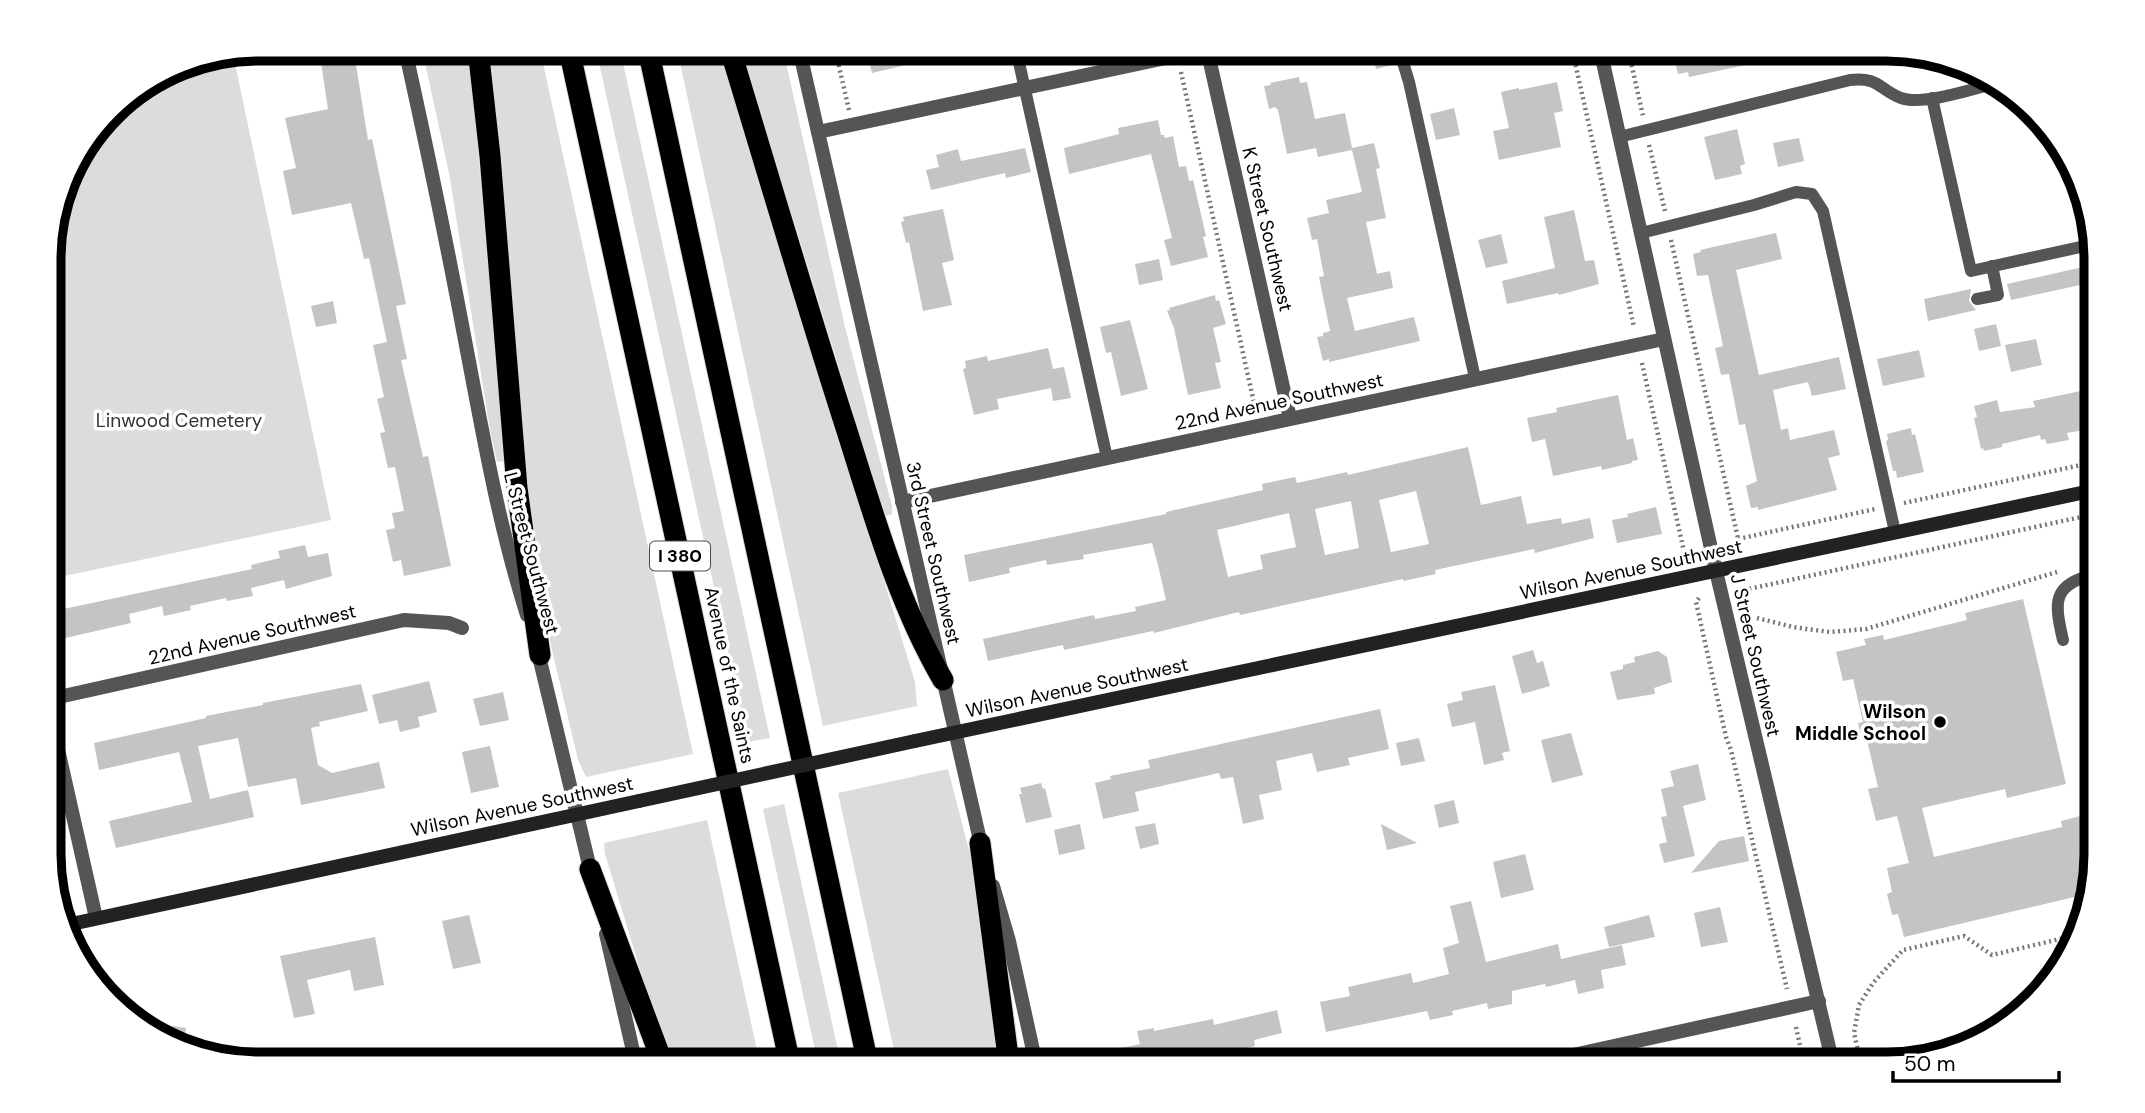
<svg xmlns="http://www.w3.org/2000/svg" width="2145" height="1113" viewBox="0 0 2145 1113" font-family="'DM Sans',sans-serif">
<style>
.green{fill:#dcdcdc}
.building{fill:#c4c4c4;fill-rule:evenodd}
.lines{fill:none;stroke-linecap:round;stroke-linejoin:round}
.motorway-casing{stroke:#dbdbdb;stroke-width:23}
.path{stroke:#777;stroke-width:4.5;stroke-dasharray:2 3.5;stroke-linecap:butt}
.service{stroke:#555;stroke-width:12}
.minor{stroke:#555;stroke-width:14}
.tertiary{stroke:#555;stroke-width:14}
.secondary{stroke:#222;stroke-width:14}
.motorway{stroke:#000;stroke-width:21}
.secondary-bridge{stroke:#222;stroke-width:14}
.poi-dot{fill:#000;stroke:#fff;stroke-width:2.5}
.labels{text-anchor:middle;stroke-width:7;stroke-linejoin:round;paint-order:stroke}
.shield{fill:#fff;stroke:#4c4c4c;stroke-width:2}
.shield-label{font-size:18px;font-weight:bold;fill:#000}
.street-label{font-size:19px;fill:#000;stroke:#fff}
.park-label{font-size:19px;fill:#333;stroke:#fff}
.poi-label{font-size:19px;font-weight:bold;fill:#000;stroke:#fff;text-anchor:end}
.rim{fill:none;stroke:#000;stroke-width:9}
</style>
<rect width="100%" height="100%" fill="#fff"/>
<g class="green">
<polygon points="422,49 469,49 505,461 497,462 490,430 449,173"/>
<polygon points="488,49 540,49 693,754 586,777 578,760 553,654 541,594 524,472"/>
<polygon points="596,49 620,49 770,738 748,742"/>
<polygon points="677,49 721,49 915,682 917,706 823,726"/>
<polygon points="741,49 783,49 845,327 892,506 892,514 886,516 880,500"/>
<polygon points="233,54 331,520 50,579 49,245 71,167 120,101 179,65"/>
<polygon points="948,769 971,858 980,906 1001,1064 897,1064 838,793"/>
<polygon points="784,804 841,1064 818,1064 763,809"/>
<polygon points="707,820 760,1064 674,1064 649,999 605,854 604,843"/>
</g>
<g class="building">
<polygon points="319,49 395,49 396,58 356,65 368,140 372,139 406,304 396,306 407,359 401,360 423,457 428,456 451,566 404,576 401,560 393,562 386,530 395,528 392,513 404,511 395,467 388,468 380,433 385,432 377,399 384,397 373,345 387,342 369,258 364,259 351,203 292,215 283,171 296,168 285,118 328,109"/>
<polygon points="887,49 902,49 906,65 872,73 867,54"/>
<polygon points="1389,49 1392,65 1376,69 1372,52"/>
<polygon points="1672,49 1782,49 1783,57 1689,77 1688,72 1678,74"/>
<polygon points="1299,77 1300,83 1307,82 1315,119 1345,113 1352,148 1374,143 1380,168 1376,169 1386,218 1366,222 1377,274 1390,271 1393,288 1347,298 1355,331 1414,317 1420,341 1329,362 1329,359 1323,361 1317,337 1323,336 1323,333 1330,331 1319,277 1324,276 1317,239 1312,240 1307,218 1329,213 1326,200 1362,192 1352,150 1318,157 1316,148 1287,154 1278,110 1275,107 1269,109 1264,86 1271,85 1270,83"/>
<polygon points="1557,82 1563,111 1554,113 1561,147 1499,160 1493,131 1509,128 1501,92 1519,88 1519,90"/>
<polygon points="1454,108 1460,135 1436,140 1430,114"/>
<polygon points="1158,120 1161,135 1164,135 1165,138 1173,136 1179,167 1186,166 1189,181 1193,180 1206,236 1203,237 1208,257 1171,266 1164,240 1172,238 1151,154 1069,174 1064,148 1119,134 1118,128"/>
<polygon points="1737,129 1745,164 1740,166 1742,174 1715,180 1704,137"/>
<polygon points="1799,138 1804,161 1778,167 1773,143"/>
<polygon points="1025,148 1031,172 1006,178 1005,173 931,190 926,170 939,167 936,155 958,149 961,161"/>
<polygon points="943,209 954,260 942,263 952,305 923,311 909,242 906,243 901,222 904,221 903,217"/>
<polygon points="1574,210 1585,261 1594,260 1599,284 1559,295 1558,293 1507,304 1502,281 1555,268 1544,217"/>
<polygon points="1776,233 1782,259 1736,270 1759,375 1839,357 1846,389 1812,396 1808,382 1773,390 1781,430 1788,428 1790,440 1834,430 1840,455 1828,458 1837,490 1758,510 1758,507 1751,508 1746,486 1757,481 1745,424 1739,425 1729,374 1721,375 1715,348 1723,346 1708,275 1697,276 1693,254 1701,252 1700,250"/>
<polygon points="1501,234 1508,263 1486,268 1478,240"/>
<polygon points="1159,259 1163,280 1139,285 1135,264"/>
<polygon points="2092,265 2094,282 2011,300 2007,284"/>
<polygon points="1971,289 1969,301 1976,310 1928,321 1924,299"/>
<polygon points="1215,295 1216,301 1219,300 1226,324 1213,328 1221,362 1215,363 1221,388 1188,395 1174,328 1167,311 1170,310 1169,308"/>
<polygon points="333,301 337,323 316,327 311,306"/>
<polygon points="1130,320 1148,389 1121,396 1111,352 1106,353 1100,327"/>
<polygon points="1996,324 2001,346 1979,351 1974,329"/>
<polygon points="2036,339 2042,365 2011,372 2005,345"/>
<polygon points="1048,348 1053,369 1064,367 1071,398 1053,401 1051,388 997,399 999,409 974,415 963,369 966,368 965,361 987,356 988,361"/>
<polygon points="1919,350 1925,377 1883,386 1877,359"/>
<polygon points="2095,388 2095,428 2067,433 2069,440 2047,444 2045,439 2041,440 2040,435 2002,444 2002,447 1984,451 1983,448 1981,449 1974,418 1977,417 1974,406 1997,400 2000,412 2035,407 2033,401"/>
<polygon points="1618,395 1627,440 1633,438 1638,460 1632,461 1632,463 1602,470 1601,466 1553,476 1545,439 1532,442 1527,418 1557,412 1556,408"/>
<polygon points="1911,428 1912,435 1915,434 1924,472 1897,478 1896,471 1893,471 1886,441 1888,440 1887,434"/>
<path d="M1468,447l13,58 40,-9 6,28 34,-6 1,6 28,-6 4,20 -59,15 -1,-4 -99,21 1,4 -33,7v-2l-163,36 -1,-3 -85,21 -1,-2 -89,19 -1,-5 -75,16 -5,-22 111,-24 1,4 41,-8 -1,-4 31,-7 -8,-35 -6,-22 -69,12 1,4 -19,3 -18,3 -1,-5 -37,8 1,5 -41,9 -5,-27 202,-41v-2l97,-22 -1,-6 33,-7 2,6 50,-11 1,3zM1416,491l13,53 -38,8 -12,-52zM1351,501l8,47 -34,7 -10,-46zM1289,513l7,34 -36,8 3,14 -35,8 -11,-47z"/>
<polygon points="1656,507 1662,534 1617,543 1612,520 1628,517 1627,514"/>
<polygon points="305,545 308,557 328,553 332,576 286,589 284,580 251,588 253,596 227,601 226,598 190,606 191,610 164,616 162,606 129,614 131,623 61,639 54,611 252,569 251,565 280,558 278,551"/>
<polygon points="2023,599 2066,784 2007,798 2005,789 1922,808 1934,857 2062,827 2061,821 2096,812 2096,854 2087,894 1904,937 1898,914 1892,915 1887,894 1892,892 1887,868 1909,863 1897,816 1876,821 1868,789 1878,787 1867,740 1862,741 1858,723 1863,722 1853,679 1843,681 1836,652 1866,645 1864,639 1883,635 1884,640 1967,620 1965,613"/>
<polygon points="1533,650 1537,663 1543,661 1550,686 1522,694 1512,656"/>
<polygon points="1658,651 1667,657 1672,682 1654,688 1655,694 1617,700 1610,672 1623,669 1623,665 1635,662 1634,657"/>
<polygon points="429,681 437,712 418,717 420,727 400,732 397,720 379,724 372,695"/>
<polygon points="361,684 368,711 319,722 320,726 311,728 318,765 332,773 379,762 385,788 301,805 296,778 248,787 238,738 198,746 210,799 248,790 254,817 116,848 109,821 192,802 179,752 99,770 94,743 206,718 206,716 263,705 263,703"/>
<polygon points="1495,685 1510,751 1502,753 1504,760 1484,765 1475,722 1452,727 1447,704 1463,700 1461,692"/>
<polygon points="503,692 509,720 480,726 473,699"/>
<polygon points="1380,709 1389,749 1348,758 1350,765 1317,772 1312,753 1276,761 1282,790 1259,795 1264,819 1243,824 1233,777 1221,779 1219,773 1135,792 1139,811 1103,819 1095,783 1111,779 1110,776 1150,768 1148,760"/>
<polygon points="1571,733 1583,775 1552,783 1541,740"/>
<polygon points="1419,738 1425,761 1401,766 1396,743"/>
<polygon points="490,746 499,787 471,793 462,752"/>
<polygon points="1698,764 1706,800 1683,806 1695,856 1664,863 1659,844 1667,842 1661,817 1667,816 1661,789 1674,786 1670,771"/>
<polygon points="1041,783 1043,789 1045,788 1052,817 1026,823 1019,794 1022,794 1020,788"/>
<polygon points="1454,800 1459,823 1439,828 1434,805"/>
<polygon points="1155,823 1159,844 1140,849 1135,827"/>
<polygon points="1080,824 1085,849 1059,855 1054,830"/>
<polygon points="1381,824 1417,843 1387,850"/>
<polygon points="1744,836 1749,861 1691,873 1719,841"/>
<polygon points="1525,854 1534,890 1501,898 1493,862"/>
<polygon points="1471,901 1486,962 1558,944 1561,959 1622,945 1626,965 1601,970 1604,988 1578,994 1575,980 1546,987 1545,984 1512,991 1512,1004 1488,1009 1487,1003 1452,1011 1453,1015 1430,1020 1427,1011 1326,1032 1320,1002 1350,996 1348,987 1411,973 1413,983 1449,974 1443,948 1459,943 1450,906"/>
<polygon points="1720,907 1728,942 1701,947 1694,913"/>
<polygon points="469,915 481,963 453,969 442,921"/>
<polygon points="1649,915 1655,937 1609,947 1604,927"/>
<polygon points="375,937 384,985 354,991 350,970 307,980 315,1014 294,1018 280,956"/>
<polygon points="1277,1010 1282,1033 1254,1040 1255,1046 1229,1052 1228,1048 1139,1064 1085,1064 1084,1056 1140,1044 1137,1031 1154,1028 1154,1031 1213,1019 1214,1025"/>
<polygon points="141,1021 186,1028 183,1046 166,1042"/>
</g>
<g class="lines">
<defs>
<g id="motorway">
<polyline points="478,49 490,156 517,488 540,655"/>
<polyline points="569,49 790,1064"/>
<polyline points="648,49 868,1064"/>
<path d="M730,49c39,128 76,255 117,382 27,85 51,172 96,249"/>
<polyline points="980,843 1009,1064"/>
<polyline points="590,869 663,1064"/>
</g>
</defs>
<use href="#motorway" class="motorway-casing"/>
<g class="path">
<polyline points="835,49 849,110"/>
<polyline points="1572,49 1634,327"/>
<polyline points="1628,49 1643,116"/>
<polyline points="1181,72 1256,412"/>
<polyline points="1649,145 1665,211"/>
<polyline points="1671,240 1739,543"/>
<polyline points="1642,363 1685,556"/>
<polyline points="1904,503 2095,462"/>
<polyline points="1738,539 1875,509"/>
<polyline points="1744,590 2095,514"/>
<polyline points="1699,598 1696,602 1726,737 1731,750 1787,989"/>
<polyline points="1757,618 1793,627 1830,632 1866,629 2057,572"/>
<polyline points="1796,1027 1804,1064"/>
<polyline points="1861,1064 1854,1033 1859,1005 1873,983 1903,950 1964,936 1992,955 2077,935"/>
</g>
<g class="service">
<polyline points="1016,49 1107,458"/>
<polyline points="1399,49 1409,82 1475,378"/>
<polyline points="1932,98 1971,271 2094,244"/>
<path d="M1619,137l231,-57c30,-3 28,9 51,18 22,8 70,-9 93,-14"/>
<polyline points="1641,233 1754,205 1796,192 1812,194 1823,211 1895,532"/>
<polyline points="1977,299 1998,295 1992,266"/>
<path d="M2063,640c-9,-39 -11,-55 32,-66"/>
</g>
<g class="minor">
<polyline points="1207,49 1290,418"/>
<polyline points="818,132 1208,49"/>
<polyline points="902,502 1664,339"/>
<polyline points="50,699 404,620 449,623 462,628"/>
<polyline points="50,714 96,918"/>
<polyline points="1532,1064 1819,1001"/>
</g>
<g class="tertiary">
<path d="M405,49c21,95 41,190 59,286 18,94 34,189 63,280"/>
<polyline points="799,49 982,849"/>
<polyline points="1600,49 1716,571 1833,1064"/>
<polyline points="537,648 592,877"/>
<polyline points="993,886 1009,941 1036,1064"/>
<polyline points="606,934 636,1064"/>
</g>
<g class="secondary">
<polyline points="915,741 2095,490"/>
<polyline points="67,925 639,801"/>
</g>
<use href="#motorway" class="motorway"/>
<polyline class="secondary-bridge" points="639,801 915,741"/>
</g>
<circle class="poi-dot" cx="1940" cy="722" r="7"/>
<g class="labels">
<rect class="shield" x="650" y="541.5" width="60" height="29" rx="5"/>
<g class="shield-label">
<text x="680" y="562">I 380</text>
</g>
<g class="street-label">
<text transform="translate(1268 229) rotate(77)" y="7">K Street Southwest</text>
<text transform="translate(1279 401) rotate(-12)" y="7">22nd Avenue Southwest</text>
<text transform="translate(532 553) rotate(75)" y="7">L Street Southwest</text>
<text transform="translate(934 553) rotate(77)" y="7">3rd Street Southwest</text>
<text transform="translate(1631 569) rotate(-12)" y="7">Wilson Avenue Southwest</text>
<text transform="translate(252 634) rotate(-13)" y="7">22nd Avenue Southwest</text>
<text transform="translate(1756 655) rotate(77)" y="7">J Street Southwest</text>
<text transform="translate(730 675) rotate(78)" y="7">Avenue of the Saints</text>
<text transform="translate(1077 687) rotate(-12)" y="7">Wilson Avenue Southwest</text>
<text transform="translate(522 806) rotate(-12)" y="7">Wilson Avenue Southwest</text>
</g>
<g class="park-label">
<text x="179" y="427">Linwood Cemetery</text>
</g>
<g class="poi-label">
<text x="1926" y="718">Wilson<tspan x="1926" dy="22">Middle School</tspan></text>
</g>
</g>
<path d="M0 0H2145V1113H0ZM259 61H1886A198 198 0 0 1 2084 259V854A198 198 0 0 1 1886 1052H259A198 198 0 0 1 61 854V259A198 198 0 0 1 259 61Z" fill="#fff" fill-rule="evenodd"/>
<path class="rim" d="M259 61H1886A198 198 0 0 1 2084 259V854A198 198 0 0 1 1886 1052H259A198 198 0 0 1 61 854V259A198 198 0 0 1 259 61Z"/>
<path d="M1893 1071v10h166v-10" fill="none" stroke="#000000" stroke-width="3.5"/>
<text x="1904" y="1071" font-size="21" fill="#000000" stroke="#ffffff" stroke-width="5" paint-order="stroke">50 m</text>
</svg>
